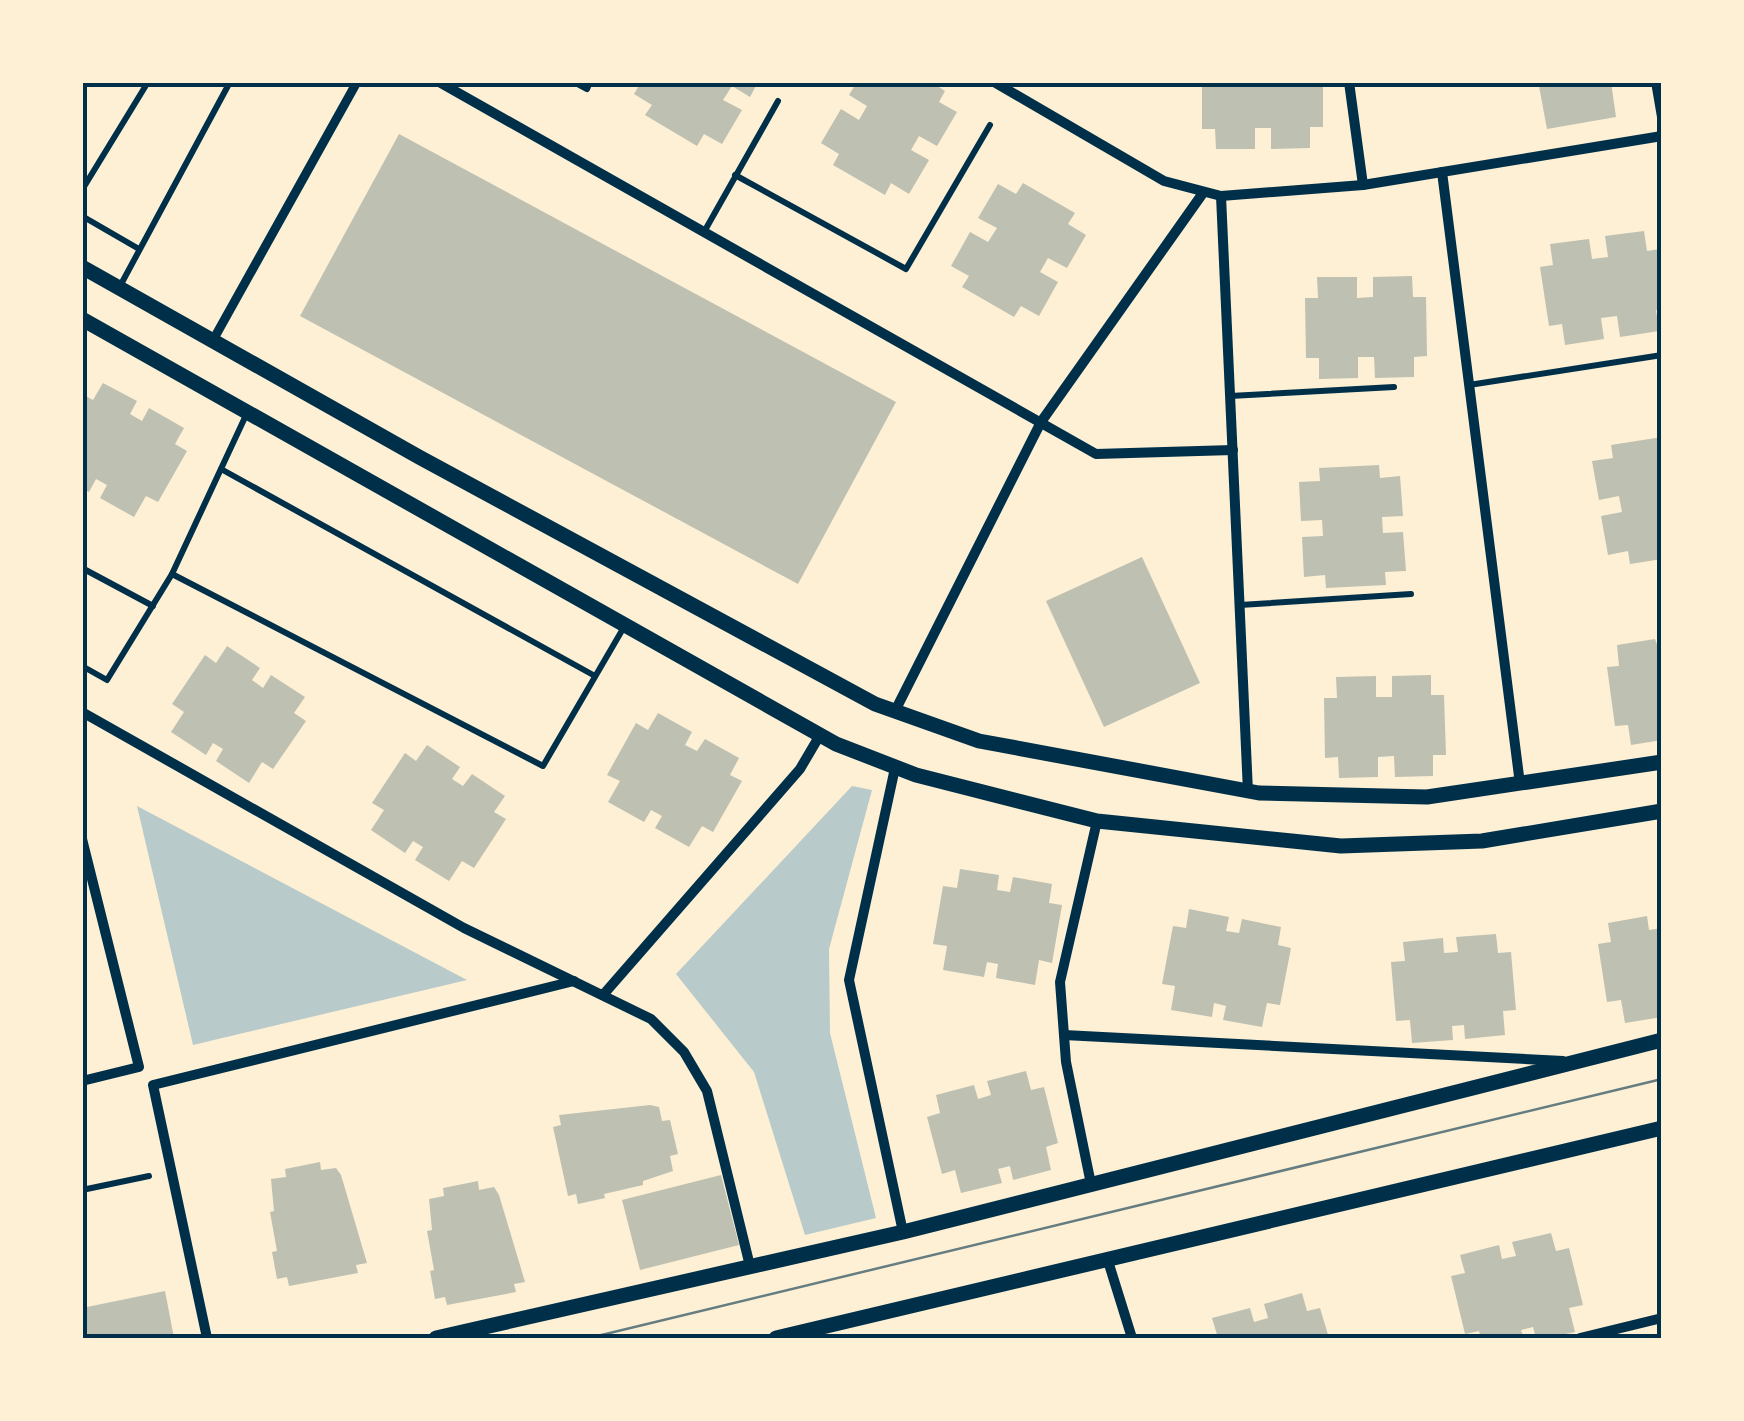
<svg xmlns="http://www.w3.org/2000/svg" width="1744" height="1421" viewBox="0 0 1744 1421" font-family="'Space Grotesk',sans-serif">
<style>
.green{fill:#b9caca}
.building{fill:#bec0b2}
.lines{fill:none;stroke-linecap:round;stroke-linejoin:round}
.service{stroke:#003049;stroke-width:6}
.pedestrian{stroke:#003049;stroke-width:9}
.minor{stroke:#003049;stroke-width:10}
.tertiary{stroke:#003049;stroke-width:15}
.tram{stroke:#657d81;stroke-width:2.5}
.neatline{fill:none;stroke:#003049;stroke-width:4}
</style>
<rect width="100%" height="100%" fill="#fdf0d5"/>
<g class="green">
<polygon points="852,786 872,790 829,949 830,1033 876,1218 805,1235 754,1072 676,974"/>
<polygon points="137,806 467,980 193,1045"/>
</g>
<g class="building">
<polygon points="641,82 758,82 750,97 732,86 723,100 742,110 722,144 704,134 697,146 645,115 652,105 634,94"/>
<polygon points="857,82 931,82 945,91 939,102 957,112 937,146 919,136 911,150 929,160 909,194 891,183 885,195 833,165 839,154 821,143 841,109 859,120 867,106 849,95"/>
<polygon points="1202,82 1323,82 1323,127 1310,127 1310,148 1271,149 1271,128 1255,128 1255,149 1216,149 1215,129 1202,129"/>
<polygon points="1546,82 1611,82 1616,117 1547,129 1539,86"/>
<polygon points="399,134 896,402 798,584 300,316"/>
<polygon points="1023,183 1075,213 1068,224 1086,235 1067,268 1048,258 1040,272 1058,282 1039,316 1021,306 1014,317 962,287 969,276 951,266 970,232 988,242 997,228 978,218 998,184 1016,194"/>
<polygon points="1644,231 1647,251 1660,249 1662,309 1656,310 1659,331 1620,337 1617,316 1601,318 1604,339 1565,345 1562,324 1549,326 1540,267 1553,265 1550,244 1589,239 1592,259 1608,257 1605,236"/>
<polygon points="1412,276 1413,297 1426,297 1427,356 1414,357 1414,377 1375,378 1374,357 1358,357 1358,378 1319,379 1319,358 1306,358 1305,298 1318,298 1317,277 1357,277 1357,298 1373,297 1373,277"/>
<polygon points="103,383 137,401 130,414 142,421 149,408 184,428 175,444 187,451 158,502 146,496 134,517 100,498 107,485 96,479 89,492 82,488 82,394 93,400"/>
<polygon points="1662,437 1662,559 1630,564 1628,551 1608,555 1601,516 1622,512 1619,496 1599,500 1592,461 1613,458 1611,445"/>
<polygon points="1379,465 1380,478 1400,476 1403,516 1382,517 1383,533 1403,532 1406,571 1385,572 1386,585 1326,588 1325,575 1304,577 1302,537 1323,536 1322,520 1301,521 1299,482 1320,481 1319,468"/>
<polygon points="1142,557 1200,683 1104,727 1046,601"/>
<polygon points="1655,639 1662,659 1662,740 1631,745 1628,725 1615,726 1607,667 1619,666 1617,645"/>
<polygon points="227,646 260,668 252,680 263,688 271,675 305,697 294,713 306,721 273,769 262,762 249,783 216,761 223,749 213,743 206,755 171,732 184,712 172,704 205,655 216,663"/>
<polygon points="1431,675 1431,695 1444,695 1446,755 1433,755 1433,776 1395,777 1394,756 1378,757 1378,777 1339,778 1338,757 1325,758 1324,698 1337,698 1336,677 1376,676 1376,697 1392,697 1392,676"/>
<polygon points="658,713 692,732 685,745 697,751 705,739 739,758 730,775 742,781 713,832 702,826 689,847 655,828 662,816 651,810 644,822 608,802 620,781 607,775 636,723 648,730"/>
<polygon points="427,745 460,767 452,779 463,786 472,774 505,796 494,812 506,819 474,868 462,861 449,881 415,860 423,847 413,841 405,853 371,830 384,810 372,803 405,753 416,761"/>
<polygon points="960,869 999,875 997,890 1010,892 1013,877 1052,884 1049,903 1062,905 1052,963 1039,960 1035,985 996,978 998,964 987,962 984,977 943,970 947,946 933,944 943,886 957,888"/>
<polygon points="1189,909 1229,917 1226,931 1239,933 1242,919 1281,927 1278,945 1291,948 1280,1005 1267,1003 1262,1027 1223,1020 1226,1006 1214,1003 1212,1017 1171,1010 1175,986 1162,984 1173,926 1186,928"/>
<polygon points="1647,916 1649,930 1662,928 1662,1017 1625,1023 1621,1000 1607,1002 1598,944 1611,942 1608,923"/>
<polygon points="1496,934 1498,953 1511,952 1516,1010 1503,1011 1505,1035 1465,1039 1464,1025 1452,1026 1453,1040 1412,1043 1410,1020 1396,1021 1391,962 1405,961 1403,942 1443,938 1444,953 1458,952 1456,937"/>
<polygon points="1026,1071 1031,1090 1044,1087 1058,1143 1046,1147 1051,1170 1013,1180 1010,1166 998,1169 1002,1183 961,1193 955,1170 942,1174 927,1117 940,1113 936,1095 974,1085 978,1099 991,1095 987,1081"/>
<polygon points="650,1105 659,1107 662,1121 670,1120 678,1154 670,1156 673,1171 643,1181 643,1185 604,1194 605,1198 578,1204 576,1194 568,1196 553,1127 561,1125 559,1115"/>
<polygon points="320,1162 321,1170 336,1168 341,1175 367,1263 356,1265 358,1273 289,1286 287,1277 277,1279 272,1252 277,1251 270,1212 274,1211 271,1179 286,1177 285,1169"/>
<polygon points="721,1175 739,1245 640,1270 622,1200"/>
<polygon points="478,1181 479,1190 494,1187 499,1195 525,1282 514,1284 516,1292 447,1305 445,1297 435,1299 430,1271 434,1270 427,1231 432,1230 429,1199 444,1196 443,1188"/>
<polygon points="1551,1233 1556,1251 1569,1248 1583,1305 1569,1308 1575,1332 1547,1338 1536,1338 1533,1327 1521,1330 1524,1338 1481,1338 1479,1331 1465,1334 1451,1276 1465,1273 1460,1255 1499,1245 1502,1259 1516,1256 1512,1242"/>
<polygon points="165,1291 174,1338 82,1338 82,1308"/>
<polygon points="1302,1293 1307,1311 1320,1308 1329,1338 1218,1338 1212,1318 1250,1308 1254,1322 1268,1318 1264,1304"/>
</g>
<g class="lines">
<g class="service">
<polyline points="574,82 587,89 590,82"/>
<polyline points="735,175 906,269 990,125"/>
<polyline points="82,190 148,82"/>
<polyline points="82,216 139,249"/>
<polyline points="704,232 778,101"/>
<polyline points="119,288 230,82"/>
<polyline points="1469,385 1662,355"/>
<polyline points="1230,396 1394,387"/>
<polyline points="221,469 595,676"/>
<polyline points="82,568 153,606"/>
<polyline points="172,574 247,413"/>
<polyline points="1240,605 1411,594"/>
<polyline points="82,666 107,680 172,574 543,766 624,627"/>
<polyline points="82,1190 149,1176"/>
</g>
<polyline class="pedestrian" points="212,342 357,82"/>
<g class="minor">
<polyline points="439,82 1096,454 1233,450"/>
<polyline points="994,82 1164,181 1221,196 1363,185 1662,136"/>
<polyline points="1349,82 1363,185"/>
<polyline points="1656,82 1662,117"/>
<polyline points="1442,172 1520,784"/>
<polyline points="1221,196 1248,792"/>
<polyline points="895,711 1041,422 1203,193"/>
<polyline points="82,712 464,928 651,1019 684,1052 707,1091 750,1266"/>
<polyline points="895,768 849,980 903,1232"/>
<polyline points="82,839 139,1067 82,1081"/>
<polyline points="603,995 800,769 820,735"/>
<polyline points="1064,1035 1563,1061"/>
<polyline points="1091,1184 1066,1062 1060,982 1097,821"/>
<polyline points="1108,1261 1132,1338"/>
<polyline points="207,1338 153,1085 574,981"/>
<polyline points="1580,1338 1662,1318"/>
</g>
<g class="tertiary">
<polyline points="82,267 419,457 875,704 979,741 1259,793 1427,797 1662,762"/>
<polyline points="82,319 836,744 916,775 1097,821 1341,846 1482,841 1662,811"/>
<polyline points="436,1338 903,1232 1662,1040"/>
<polyline points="776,1338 1662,1128"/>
</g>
<polyline class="tram" points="589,1338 1662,1079"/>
</g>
<rect width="1744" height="1421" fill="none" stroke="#fdf0d5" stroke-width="170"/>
<rect x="85" y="85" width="1574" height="1251" class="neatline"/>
</svg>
